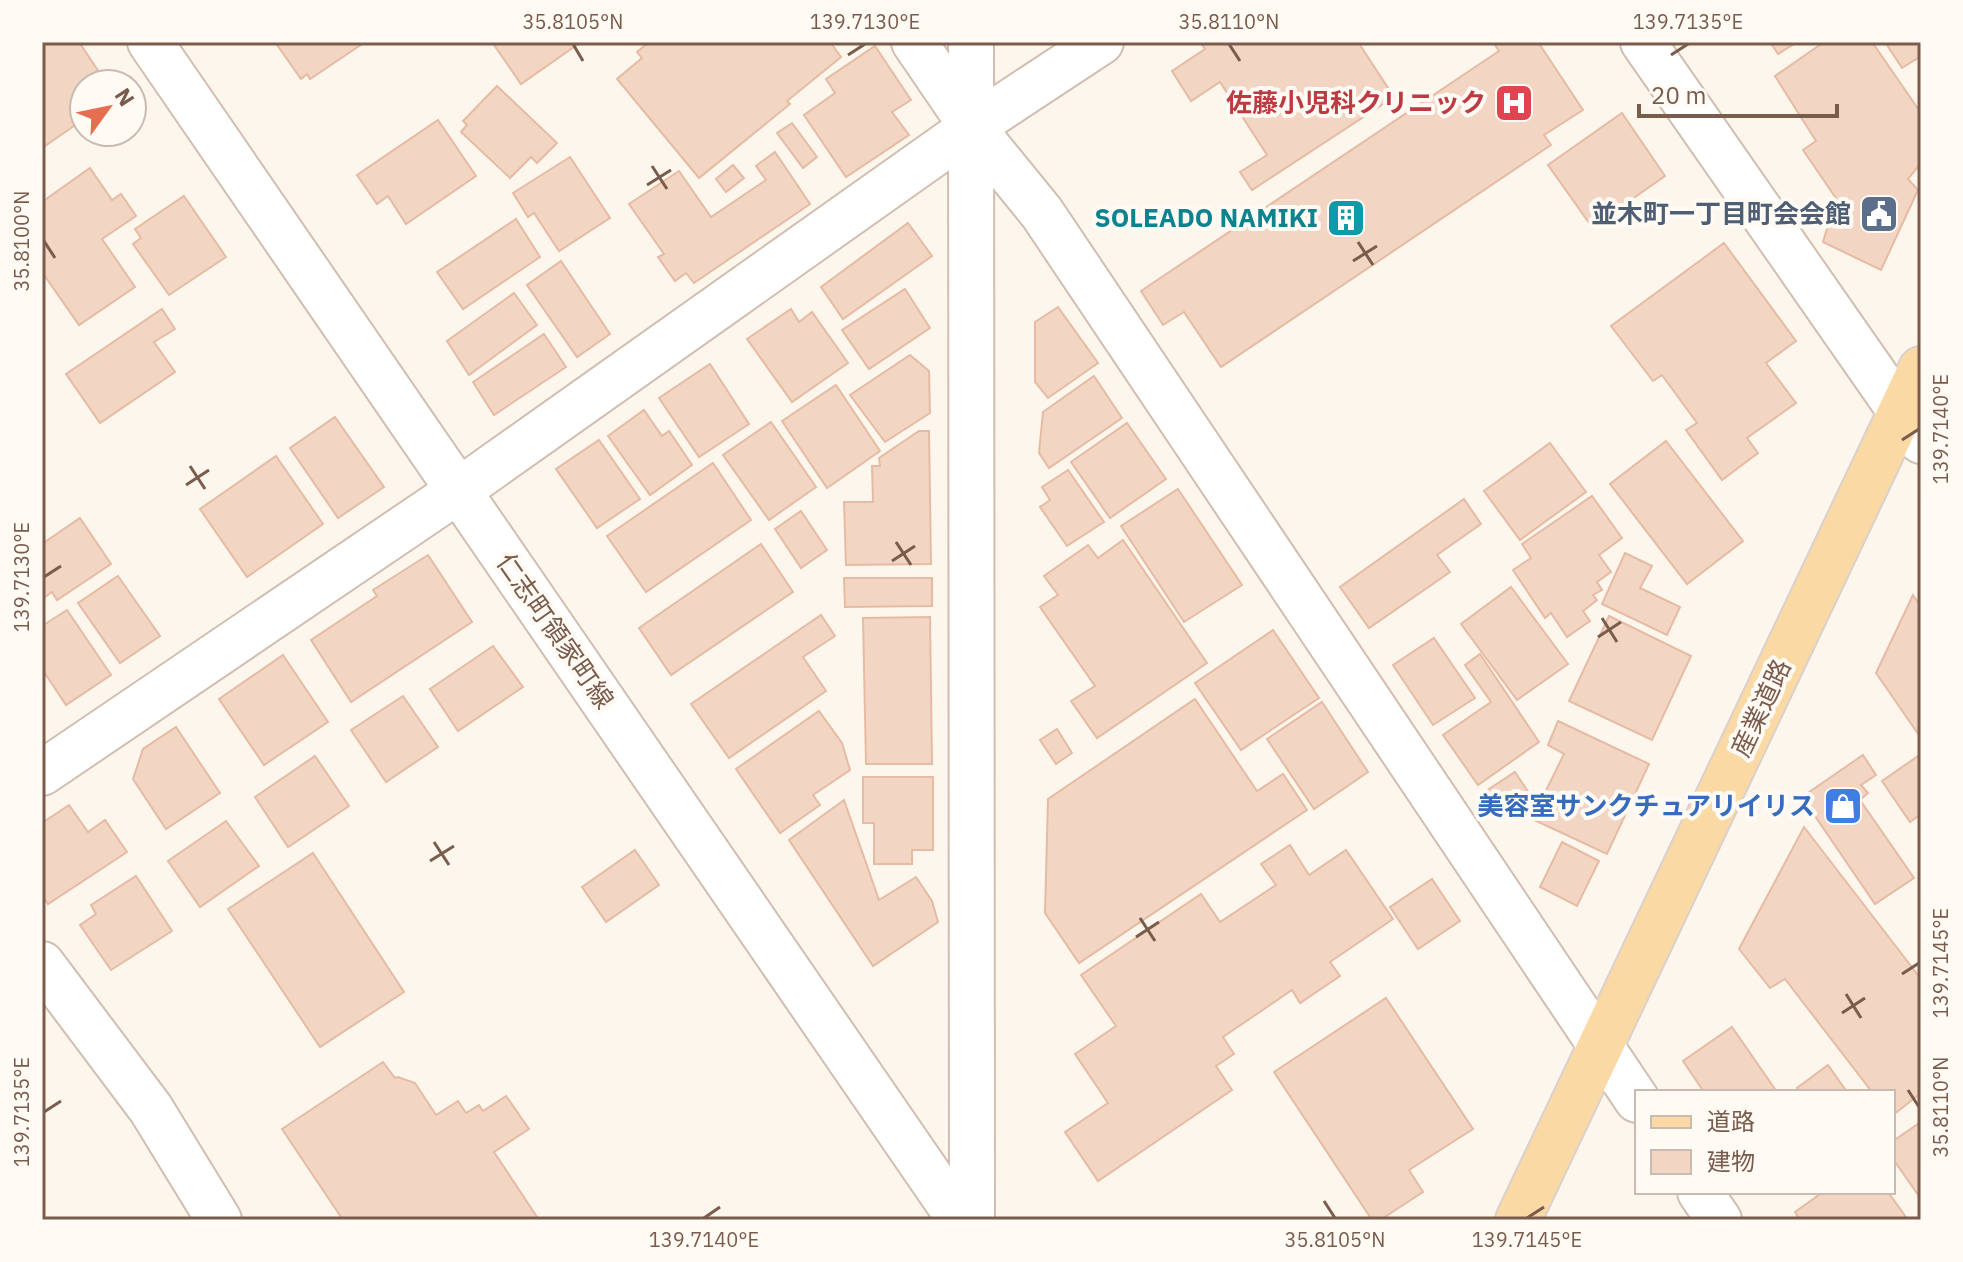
<svg xmlns="http://www.w3.org/2000/svg" width="1963" height="1262" viewBox="0 0 1963 1262" font-family="'IBM Plex Sans','Noto Sans JP',sans-serif">
<style>
.building{fill:#f3d5c3;stroke:#e6bba3;stroke-width:2}
.lines{fill:none;stroke-linecap:round;stroke-linejoin:round}
.minor-casing{stroke:#d1beb0;stroke-width:48}
.tertiary-casing{stroke:#d1beb0;stroke-width:48}
.primary-casing{stroke:#dad1cd;stroke-width:48}
.minor{stroke:#fff;stroke-width:44}
.tertiary{stroke:#fff;stroke-width:44}
.primary{stroke:#fbd9a5;stroke-width:44}
.ticks{fill:none;stroke:#7a5c4d;stroke-width:3}
.labels{text-anchor:middle;stroke-width:8;stroke-linejoin:round;paint-order:stroke}
.health-label{font-size:26px;font-weight:bold;fill:#be3a42;stroke:#fffaf3;text-anchor:end}
.service-label{font-size:26px;font-weight:bold;fill:#4e5e75;stroke:#fffaf3;text-anchor:end}
.culture-label{font-size:26px;font-weight:bold;fill:#0d838f;stroke:#fffaf3;text-anchor:end}
.street-label{font-size:26px;fill:#7a5c4d;stroke:#fffaf3}
.shop-label{font-size:26px;font-weight:bold;fill:#366cbe;stroke:#fffaf3;text-anchor:end}
.neatline{fill:none;stroke:#7a5c4d;stroke-width:3}
.ticks-label{font-size:20px;text-anchor:middle;fill:#7a5c4d}
</style>
<rect width="100%" height="100%" fill="#fdf6ec"/>
<g class="building">
<polygon points="42,42 79,42 107,84 84,84 84,119 42,148"/>
<polygon points="275,42 365,42 310,79 307,74 301,79"/>
<polygon points="492,42 581,42 521,84"/>
<polygon points="649,42 830,42 841,57 787,101 790,104 699,178 617,79 642,58 637,52"/>
<polygon points="1200,42 1358,42 1394,97 1252,190 1240,172 1267,155 1220,82 1191,101 1172,71 1205,49"/>
<polygon points="1493,42 1538,42 1583,110 1544,135 1551,145 1221,367 1184,312 1163,325 1141,291 1499,51"/>
<polygon points="1770,42 1797,42 1778,54"/>
<polygon points="1824,42 1872,42 1921,113 1921,163 1908,179 1918,190 1881,270 1823,242 1831,215 1842,207 1803,150 1816,141 1775,76"/>
<polygon points="1885,42 1921,42 1921,56 1902,68"/>
<polygon points="875,46 911,100 892,112 909,135 846,177 804,115 835,93 826,79"/>
<polygon points="497,86 557,143 537,163 531,157 510,178 461,132 467,125 463,121"/>
<polygon points="1622,113 1665,176 1592,227 1548,165"/>
<polygon points="438,120 476,176 406,224 388,196 377,204 357,175"/>
<polygon points="792,123 817,157 803,168 777,133"/>
<polygon points="775,152 810,204 694,283 686,273 675,281 658,257 664,254 629,204 679,171 711,217 766,180 756,166"/>
<polygon points="570,157 610,218 559,251 534,213 528,217 513,193"/>
<polygon points="733,165 744,178 726,192 716,179"/>
<polygon points="90,168 112,200 121,194 136,216 102,239 135,287 79,325 42,272 42,202"/>
<polygon points="184,196 226,257 169,295 133,244 141,238 135,229"/>
<polygon points="516,219 540,257 463,309 437,272"/>
<polygon points="908,223 932,256 843,319 821,287"/>
<polygon points="1724,243 1796,341 1766,363 1796,403 1747,438 1758,453 1722,480 1686,430 1697,423 1662,375 1653,381 1611,326"/>
<polygon points="561,261 610,334 577,357 527,285"/>
<polygon points="905,289 930,328 869,369 842,330"/>
<polygon points="514,293 537,325 469,375 447,341"/>
<polygon points="1058,307 1098,363 1048,398 1035,382 1035,322"/>
<polygon points="162,309 175,329 154,342 175,372 100,423 66,374"/>
<polygon points="791,309 799,322 812,312 848,363 792,402 747,339"/>
<polygon points="544,334 566,367 494,415 473,382"/>
<polygon points="910,355 929,371 930,413 885,442 850,395"/>
<polygon points="710,364 749,424 699,457 659,398"/>
<polygon points="1094,376 1122,418 1049,468 1039,453 1043,412"/>
<polygon points="836,385 880,451 827,488 782,421"/>
<polygon points="644,410 662,436 669,431 692,465 650,495 608,436"/>
<polygon points="335,417 384,487 338,518 290,448"/>
<polygon points="771,422 816,487 769,520 723,455"/>
<polygon points="1127,423 1166,479 1110,518 1071,462"/>
<polygon points="919,431 929,431 931,564 846,565 844,502 873,502 872,466 880,466 879,458"/>
<polygon points="599,440 640,499 597,528 556,469"/>
<polygon points="1666,441 1743,541 1687,584 1610,484"/>
<polygon points="1550,443 1586,492 1520,540 1484,491"/>
<polygon points="276,456 323,524 247,577 200,509"/>
<polygon points="713,463 751,520 646,592 607,536"/>
<polygon points="1068,470 1104,522 1067,546 1040,507 1050,500 1042,487"/>
<polygon points="1178,489 1242,585 1184,622 1121,526"/>
<polygon points="1592,496 1622,538 1599,555 1611,572 1597,582 1602,590 1593,595 1597,600 1583,611 1590,621 1567,637 1551,613 1545,618 1513,570 1531,558 1522,544"/>
<polygon points="1464,499 1481,524 1437,555 1450,572 1369,628 1340,587"/>
<polygon points="801,511 827,550 801,568 775,529"/>
<polygon points="80,518 111,564 57,600 52,592 42,599 42,544"/>
<polygon points="1123,540 1207,663 1097,738 1071,701 1095,686 1040,607 1058,595 1044,576 1088,545 1098,558"/>
<polygon points="761,544 793,592 671,675 639,628"/>
<polygon points="1625,553 1652,566 1640,588 1680,607 1667,635 1602,604"/>
<polygon points="428,555 472,622 351,702 311,640 377,596 373,590"/>
<polygon points="118,576 160,636 120,663 78,603"/>
<polygon points="844,578 932,578 932,606 845,607"/>
<polygon points="1511,587 1568,664 1517,700 1461,624"/>
<polygon points="1913,595 1921,607 1921,738 1876,673"/>
<polygon points="67,610 111,675 66,705 42,669 42,626"/>
<polygon points="821,615 835,636 803,657 826,691 729,758 691,704"/>
<polygon points="1609,616 1691,656 1652,740 1569,701"/>
<polygon points="930,617 932,764 866,764 863,618"/>
<polygon points="1273,630 1319,698 1241,750 1195,683"/>
<polygon points="1434,638 1475,698 1433,725 1393,665"/>
<polygon points="493,646 523,687 458,731 430,689"/>
<polygon points="1480,654 1539,742 1478,785 1443,735 1491,702 1465,665"/>
<polygon points="283,655 328,722 264,765 219,699"/>
<polygon points="403,696 438,747 386,782 351,730"/>
<polygon points="1195,699 1257,791 1283,774 1307,810 1079,963 1045,913 1048,799"/>
<polygon points="1322,702 1368,772 1314,809 1267,739"/>
<polygon points="819,711 842,743 850,770 813,795 820,805 780,833 736,769"/>
<polygon points="1558,721 1649,764 1607,854 1532,819 1564,754 1548,745"/>
<polygon points="176,727 220,793 166,829 133,779 143,749"/>
<polygon points="1057,729 1072,753 1056,764 1040,740"/>
<polygon points="1921,754 1921,814 1910,822 1882,781"/>
<polygon points="1863,755 1876,775 1861,785 1868,793 1860,800 1914,878 1875,904 1802,797"/>
<polygon points="315,756 349,806 288,847 255,797"/>
<polygon points="1515,772 1533,799 1503,818 1486,791"/>
<polygon points="863,777 933,777 933,850 912,850 912,864 874,864 874,823 863,823"/>
<polygon points="844,800 879,900 916,877 932,901 938,922 873,966 789,840"/>
<polygon points="69,805 88,832 105,820 127,852 48,904 42,895 42,823"/>
<polygon points="226,821 259,866 200,907 168,861"/>
<polygon points="1804,827 1921,979 1921,1093 1893,1115 1893,1092 1872,1092 1785,979 1770,988 1739,949"/>
<polygon points="1562,842 1599,861 1577,906 1540,887"/>
<polygon points="1290,845 1309,875 1346,850 1393,919 1330,962 1340,976 1300,1003 1292,990 1223,1037 1234,1054 1216,1066 1232,1090 1098,1181 1065,1132 1108,1103 1075,1054 1116,1026 1081,975 1201,894 1220,922 1276,885 1261,864"/>
<polygon points="635,850 659,885 606,922 582,887"/>
<polygon points="313,853 404,992 320,1047 228,909"/>
<polygon points="136,876 172,931 111,970 80,925 96,914 91,905"/>
<polygon points="1432,879 1460,921 1418,949 1390,907"/>
<polygon points="1386,998 1473,1129 1409,1170 1423,1192 1380,1220 1372,1220 1274,1072"/>
<polygon points="1732,1027 1777,1092 1704,1092 1683,1061"/>
<polygon points="383,1062 395,1078 398,1077 415,1083 436,1115 458,1101 466,1113 479,1105 483,1111 506,1096 529,1129 494,1152 539,1220 343,1220 282,1129"/>
<polygon points="1828,1065 1847,1092 1800,1092 1797,1088"/>
<polygon points="1921,1122 1921,1199 1893,1159 1893,1141"/>
<polygon points="1823,1192 1888,1192 1908,1220 1800,1220 1795,1212"/>
</g>
<g class="lines">
<defs>
<g id="minor">
<polyline points="914,42 972,127 1042,213 1637,1100"/>
<polyline points="42,773 458,491 972,127 1101,42"/>
<polyline points="42,964 151,1109 219,1220"/>
<polyline points="1700,1192 1719,1220"/>
</g>
<g id="tertiary">
<polyline points="150,42 960,1220"/>
<polyline points="971,42 972,1220"/>
<polyline points="1643,42 1921,441"/>
</g>
<polyline id="primary" points="1518,1220 1921,369"/>
</defs>
<use href="#minor" class="minor-casing"/>
<use href="#tertiary" class="tertiary-casing"/>
<use href="#primary" class="primary-casing"/>
<use href="#minor" class="minor"/>
<use href="#tertiary" class="tertiary"/>
<use href="#primary" class="primary"/>
</g>
<path class="ticks" d="M573,44l10,17M1229,44l11,17M848,55l17,-11M1671,55l17,-11M652,166l15,23M647,185l24,-15M44,241l11,17M1358,242l15,23M1353,261l24,-15M1902,440l17,-11M190,466l15,23M186,485l23,-15M896,542l15,23M892,561l23,-15M44,577l17,-11M1602,618l15,24M1598,637l23,-15M434,842l15,23M430,861l24,-15M1140,918l15,23M1136,937l23,-15M1902,974l17,-11M1846,994l15,24M1842,1013l23,-15M1908,1090l11,17M44,1112l17,-11M1324,1201l11,17M704,1218l16,-11M1527,1218l17,-11"/>
<defs>
<symbol id="hospital-square" viewBox="-11 -11 22 22"><rect x="-9" y="-9" width="18" height="18" rx="4" fill="#e0444e" stroke="#fffaf3"/><path d="M-5-5h3v3.5h4V-5h3V5h-3V1.5h-4V5h-3Z" fill="#fff"/></symbol>
<symbol id="civic-square" viewBox="-11 -11 22 22"><rect x="-9" y="-9" width="18" height="18" rx="4" fill="#5c6f8a" stroke="#fffaf3"/><path d="M-.6-6.5H3V-4.5H.6V-3L4-1V1h2V6H-6V1h2V-1L-.6-3ZM-1.2 2.5V6h2.4V2.5Z" fill="#fff"/></symbol>
<symbol id="building-square" viewBox="-11 -11 22 22"><rect x="-9" y="-9" width="18" height="18" rx="4" fill="#0f9aa8" stroke="#fffaf3"/><path d="M-4-6H4V6H1V3H-1V6H-4ZM-2.5-4.3h1.7v1.8h-1.7ZM.8-4.3h1.7v1.8H.8ZM-2.5-1h1.7V.8h-1.7ZM.8-1h1.7V.8H.8Z" fill="#fff"/></symbol>
<symbol id="shop-square" viewBox="-11 -11 22 22"><rect x="-9" y="-9" width="18" height="18" rx="4" fill="#3f7fe0" stroke="#fffaf3"/><path d="M-5-2.5h2.3a2.7 3.5 0 0 1 5.4 0H5L5.5 6h-11ZM-1.5-2.5h3a1.5 2.3 0 0 0-3 0Z" fill="#fff"/></symbol>
</defs>
<g fill-rule="evenodd">
<use href="#hospital-square" x="1492" y="81" width="44" height="44"/>
<use href="#civic-square" x="1857" y="192" width="44" height="44"/>
<use href="#building-square" x="1324" y="196" width="44" height="44"/>
<use href="#shop-square" x="1821" y="784" width="44" height="44"/>
</g>
<g class="labels">
<g class="health-label">
<text x="1486" y="112">佐藤小児科クリニック</text>
</g>
<g class="service-label">
<text x="1851" y="223">並木町一丁目町会会館</text>
</g>
<g class="culture-label">
<text x="1318" y="227">SOLEADO NAMIKI</text>
</g>
<g class="street-label">
<text transform="translate(555 631) rotate(55)" y="9">仁志町領家町線</text>
<text transform="translate(1761 708) rotate(-65)" y="9">産業道路</text>
</g>
<g class="shop-label">
<text x="1815" y="815">美容室サンクチュアリイリス</text>
</g>
</g>
<rect width="1963" height="1262" fill="none" stroke="#fffaf3" stroke-width="88"/>
<rect x="1635" y="1090" width="260" height="104" fill="#fffaf3" stroke="#cabbb1" stroke-width="2"/>
<rect x="1651" y="1116" width="40" height="12" fill="#fbd9a5" stroke="#cabbb1" stroke-width="2"/>
<text x="1707" y="1130" font-size="24" fill="#7a5c4d">道路</text>
<rect x="1651" y="1150" width="40" height="24" fill="#f3d5c3" stroke="#cabbb1" stroke-width="2"/>
<text x="1707" y="1170" font-size="24" fill="#7a5c4d">建物</text>
<g transform="translate(108 108) rotate(57)"><circle r="38" fill="#fffaf3" stroke="#cabbb1" stroke-width="2"/>
<path d="M0-6L14 30L0 20L-14 30Z" fill="#e76f51"/>
<text y="-12" font-size="22" font-weight="bold" text-anchor="middle" fill="#7a5c4d">N</text>
</g>
<path d="M1639 104v12h198v-12" fill="none" stroke="#7a5c4d" stroke-width="4"/>
<text x="1651" y="104" font-size="24" fill="#7a5c4d" stroke="#fffaf3" stroke-width="6" paint-order="stroke">20 m</text>
<rect x="44" y="44" width="1875" height="1174" class="neatline"/>
<g class="ticks-label">
<text x="573" y="29">35.8105°N</text>
<text x="865" y="29">139.7130°E</text>
<text x="1229" y="29">35.8110°N</text>
<text x="1688" y="29">139.7135°E</text>
<text transform="translate(22 241) rotate(-90)" y="7">35.8100°N</text>
<text transform="translate(1941 429) rotate(-90)" y="7">139.7140°E</text>
<text transform="translate(22 577) rotate(-90)" y="7">139.7130°E</text>
<text transform="translate(1941 963) rotate(-90)" y="7">139.7145°E</text>
<text transform="translate(1941 1107) rotate(-90)" y="7">35.8110°N</text>
<text transform="translate(22 1112) rotate(-90)" y="7">139.7135°E</text>
<text x="704" y="1247">139.7140°E</text>
<text x="1335" y="1247">35.8105°N</text>
<text x="1527" y="1247">139.7145°E</text>
</g>
</svg>
